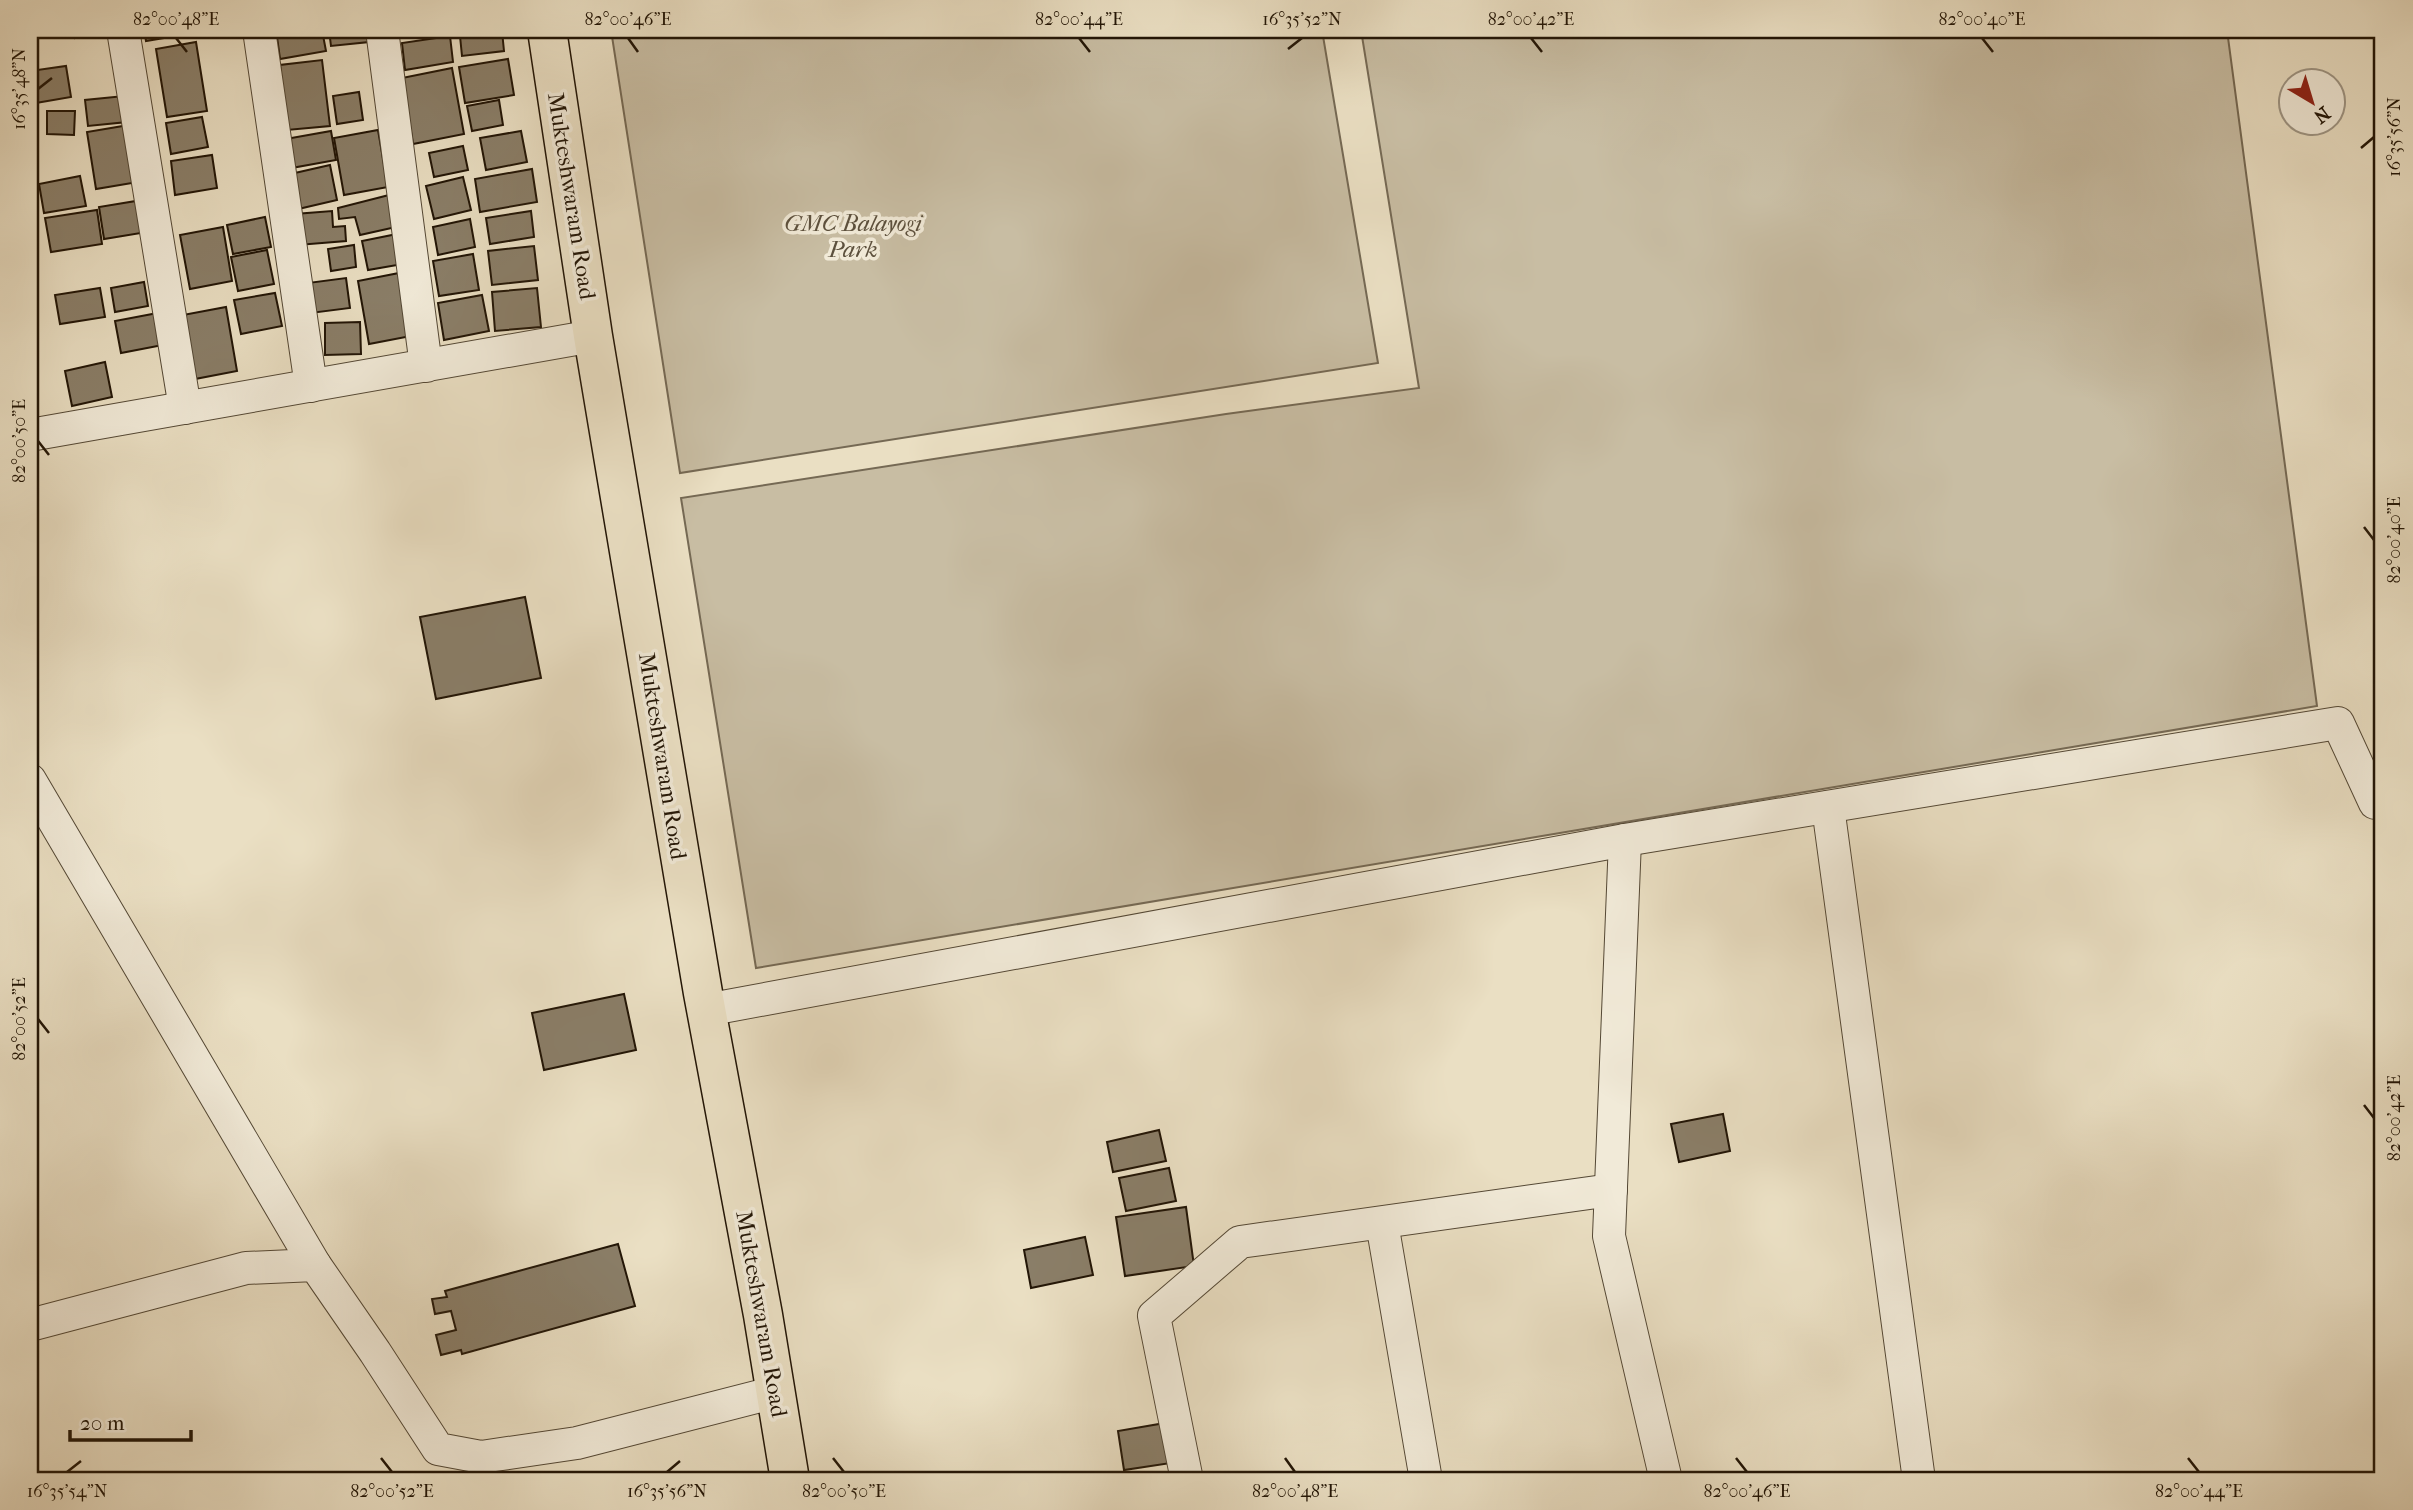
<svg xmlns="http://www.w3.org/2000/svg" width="2413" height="1510" viewBox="0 0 2413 1510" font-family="'IM FELL French Canon',serif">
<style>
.green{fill:#c8bda3;stroke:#756954;stroke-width:2}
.building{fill:#8a7e68;stroke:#221506;stroke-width:2}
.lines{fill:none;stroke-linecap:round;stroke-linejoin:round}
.minor-casing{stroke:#544835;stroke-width:34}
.primary-casing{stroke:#221506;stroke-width:41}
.minor{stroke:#f1ead8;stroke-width:32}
.primary{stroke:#eadfc3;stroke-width:38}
.ticks{fill:none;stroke:#221506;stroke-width:2.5}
.labels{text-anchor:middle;stroke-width:7;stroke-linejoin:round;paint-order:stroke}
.street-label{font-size:23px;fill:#221506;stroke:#f1ead8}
.park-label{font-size:23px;font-style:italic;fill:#5c503d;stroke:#f1ead8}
.neatline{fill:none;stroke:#221506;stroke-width:2.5}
.ticks-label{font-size:18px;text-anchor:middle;fill:#221506}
</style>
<rect width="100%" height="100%" fill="#eadfc3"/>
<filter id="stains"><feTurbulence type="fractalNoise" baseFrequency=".00286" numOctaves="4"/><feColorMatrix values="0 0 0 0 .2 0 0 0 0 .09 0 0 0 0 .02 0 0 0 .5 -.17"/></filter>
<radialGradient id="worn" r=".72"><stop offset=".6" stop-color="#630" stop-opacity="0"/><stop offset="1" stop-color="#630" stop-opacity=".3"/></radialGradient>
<g class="green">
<polygon points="611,30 1322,30 1378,363 680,473"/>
<polygon points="1361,30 2227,30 2317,706 756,968 681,498 1226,414 1419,388"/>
</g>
<g class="building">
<polygon points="73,30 108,30 108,31 75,38"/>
<polygon points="144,30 187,30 188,34 146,41"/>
<polygon points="276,30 322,30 326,51 280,59"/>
<polygon points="329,30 368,30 369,42 331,46"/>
<polygon points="502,31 504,51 462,56 460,36"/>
<polygon points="450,36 453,62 405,70 402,43"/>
<polygon points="196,42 207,111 167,117 156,49"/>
<polygon points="508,59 514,95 465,103 459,67"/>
<polygon points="322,60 330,126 287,130 280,65"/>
<polygon points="66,66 71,97 30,104 30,71"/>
<polygon points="452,68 464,134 413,144 402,78"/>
<polygon points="359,92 363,120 337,124 333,96"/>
<polygon points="124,96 127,122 88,126 85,100"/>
<polygon points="499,100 503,125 472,131 467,106"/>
<polygon points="47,111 75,111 74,135 47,134"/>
<polygon points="202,117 208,147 171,154 166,123"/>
<polygon points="135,124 144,181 96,189 87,132"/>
<polygon points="378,130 388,187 344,195 334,138"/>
<polygon points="331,131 336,160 286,169 280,140"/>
<polygon points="521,131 527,162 486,170 480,138"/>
<polygon points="463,146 468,170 434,177 429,153"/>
<polygon points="212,155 217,188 175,195 171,161"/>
<polygon points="330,165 337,200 294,210 286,175"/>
<polygon points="532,169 537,202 480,212 475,179"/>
<polygon points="80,176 86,206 44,213 39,184"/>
<polygon points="463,177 471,210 434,219 426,186"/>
<polygon points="389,195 396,227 360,235 355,217 339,219 338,208"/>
<polygon points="136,201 141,233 104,239 99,207"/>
<polygon points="97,210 102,244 51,252 45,218"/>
<polygon points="332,211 333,227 345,226 346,241 298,245 295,214"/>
<polygon points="531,211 534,237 490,244 486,218"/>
<polygon points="265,217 271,247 233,254 227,225"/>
<polygon points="470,219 475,247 438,255 433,227"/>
<polygon points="223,227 232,281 190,289 180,235"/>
<polygon points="397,234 403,264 368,270 362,241"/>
<polygon points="354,245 356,267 331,271 328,249"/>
<polygon points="534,246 538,280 492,285 488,251"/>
<polygon points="267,250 274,284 238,291 231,257"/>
<polygon points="473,254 479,290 439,296 433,261"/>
<polygon points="399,273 411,336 369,344 358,281"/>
<polygon points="346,278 350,308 303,314 300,284"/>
<polygon points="144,282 148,306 115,312 111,288"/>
<polygon points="100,288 105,317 60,324 55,295"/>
<polygon points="537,288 541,327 495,331 492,292"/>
<polygon points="275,293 282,326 241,334 234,300"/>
<polygon points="482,295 489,331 444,340 438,303"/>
<polygon points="226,307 237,371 195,379 183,315"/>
<polygon points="163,312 168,344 121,353 115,321"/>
<polygon points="360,322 361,354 325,355 325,323"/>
<polygon points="105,362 112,397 72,406 65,371"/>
<polygon points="525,597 541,678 436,699 420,617"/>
<polygon points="624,994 636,1050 544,1070 532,1013"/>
<polygon points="1723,1114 1730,1151 1679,1162 1671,1124"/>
<polygon points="1159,1130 1166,1161 1113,1172 1107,1142"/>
<polygon points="1169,1168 1176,1201 1126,1211 1119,1178"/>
<polygon points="1186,1207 1194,1266 1125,1276 1116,1217"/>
<polygon points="1085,1237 1093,1275 1031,1288 1024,1250"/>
<polygon points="618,1244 635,1306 462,1354 461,1350 441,1355 436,1335 456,1330 451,1311 435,1314 432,1299 447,1297 445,1291"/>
<polygon points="1165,1423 1171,1463 1124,1470 1118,1431"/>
</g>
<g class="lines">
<defs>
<g id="minor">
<polyline points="123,30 185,408"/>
<polyline points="259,30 311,386"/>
<polyline points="382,30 426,366"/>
<polyline points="30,435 593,336"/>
<polyline points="30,780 315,1265"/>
<polyline points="1828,807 1919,1480"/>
<polyline points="1625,840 1609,1236 1666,1480"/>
<polyline points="706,1010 1625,840 2338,723 2375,803 2383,802"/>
<polyline points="1382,1223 1426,1480"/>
<polyline points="30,1325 246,1268 315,1265 375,1352 438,1449 481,1457 577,1443 776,1392"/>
<polyline points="1187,1480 1154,1316 1240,1242 1611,1190"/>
</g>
<polyline id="primary" points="547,30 593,336 703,993 763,1315 790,1480"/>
</defs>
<use href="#minor" class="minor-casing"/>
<use href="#primary" class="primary-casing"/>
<use href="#minor" class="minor"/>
<use href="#primary" class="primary"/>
</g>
<path class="ticks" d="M176,38l11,14M628,38l10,14M1079,38l11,14M1531,38l11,14M1982,38l11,14M1288,49l14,-11M38,89l14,-11M2361,148l13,-11M38,441l11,14M2364,527l10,13M38,1019l11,14M2364,1105l10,13M381,1458l11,14M833,1458l11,14M1285,1458l10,14M1736,1458l11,14M2188,1458l11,14M67,1472l14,-11M667,1472l13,-11"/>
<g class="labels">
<g class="street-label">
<text transform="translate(572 196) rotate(81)" y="8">Mukteshwaram Road</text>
<text transform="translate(663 756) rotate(81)" y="8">Mukteshwaram Road</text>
<text transform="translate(762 1314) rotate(80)" y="8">Mukteshwaram Road</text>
</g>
<g class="park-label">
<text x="853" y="231">GMC Balayogi<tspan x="853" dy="26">Park</tspan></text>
</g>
</g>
<rect width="2413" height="1510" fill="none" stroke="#eadfc3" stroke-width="77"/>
<g transform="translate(2312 102) rotate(142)"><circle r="33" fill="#f1ead8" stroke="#9e9584" stroke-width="2"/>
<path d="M0-5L12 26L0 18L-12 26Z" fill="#8f2418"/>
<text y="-10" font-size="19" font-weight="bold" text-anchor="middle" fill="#221506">N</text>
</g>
<path d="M70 1430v10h121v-10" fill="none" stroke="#221506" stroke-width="3.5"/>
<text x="80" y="1430" font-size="21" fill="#221506" stroke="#f1ead8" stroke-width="5" paint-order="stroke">20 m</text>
<rect x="38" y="38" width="2336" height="1434" class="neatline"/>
<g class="ticks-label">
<text x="176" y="25">82°00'48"E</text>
<text x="628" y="25">82°00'46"E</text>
<text x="1079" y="25">82°00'44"E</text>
<text x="1302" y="25">16°35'52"N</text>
<text x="1531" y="25">82°00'42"E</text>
<text x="1982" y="25">82°00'40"E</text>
<text transform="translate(19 89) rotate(-90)" y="6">16°35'48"N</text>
<text transform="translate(2394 137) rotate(-90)" y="6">16°35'56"N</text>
<text transform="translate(19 441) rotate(-90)" y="6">82°00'50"E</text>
<text transform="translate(2394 540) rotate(-90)" y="6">82°00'40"E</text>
<text transform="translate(19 1019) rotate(-90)" y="6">82°00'52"E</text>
<text transform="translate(2394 1118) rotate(-90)" y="6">82°00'42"E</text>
<text x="67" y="1497">16°35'54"N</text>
<text x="392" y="1497">82°00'52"E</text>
<text x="667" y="1497">16°35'56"N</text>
<text x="844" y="1497">82°00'50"E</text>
<text x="1295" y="1497">82°00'48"E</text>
<text x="1747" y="1497">82°00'46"E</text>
<text x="2199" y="1497">82°00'44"E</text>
</g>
<rect width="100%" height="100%" filter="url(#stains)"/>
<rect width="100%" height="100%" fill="url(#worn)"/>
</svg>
